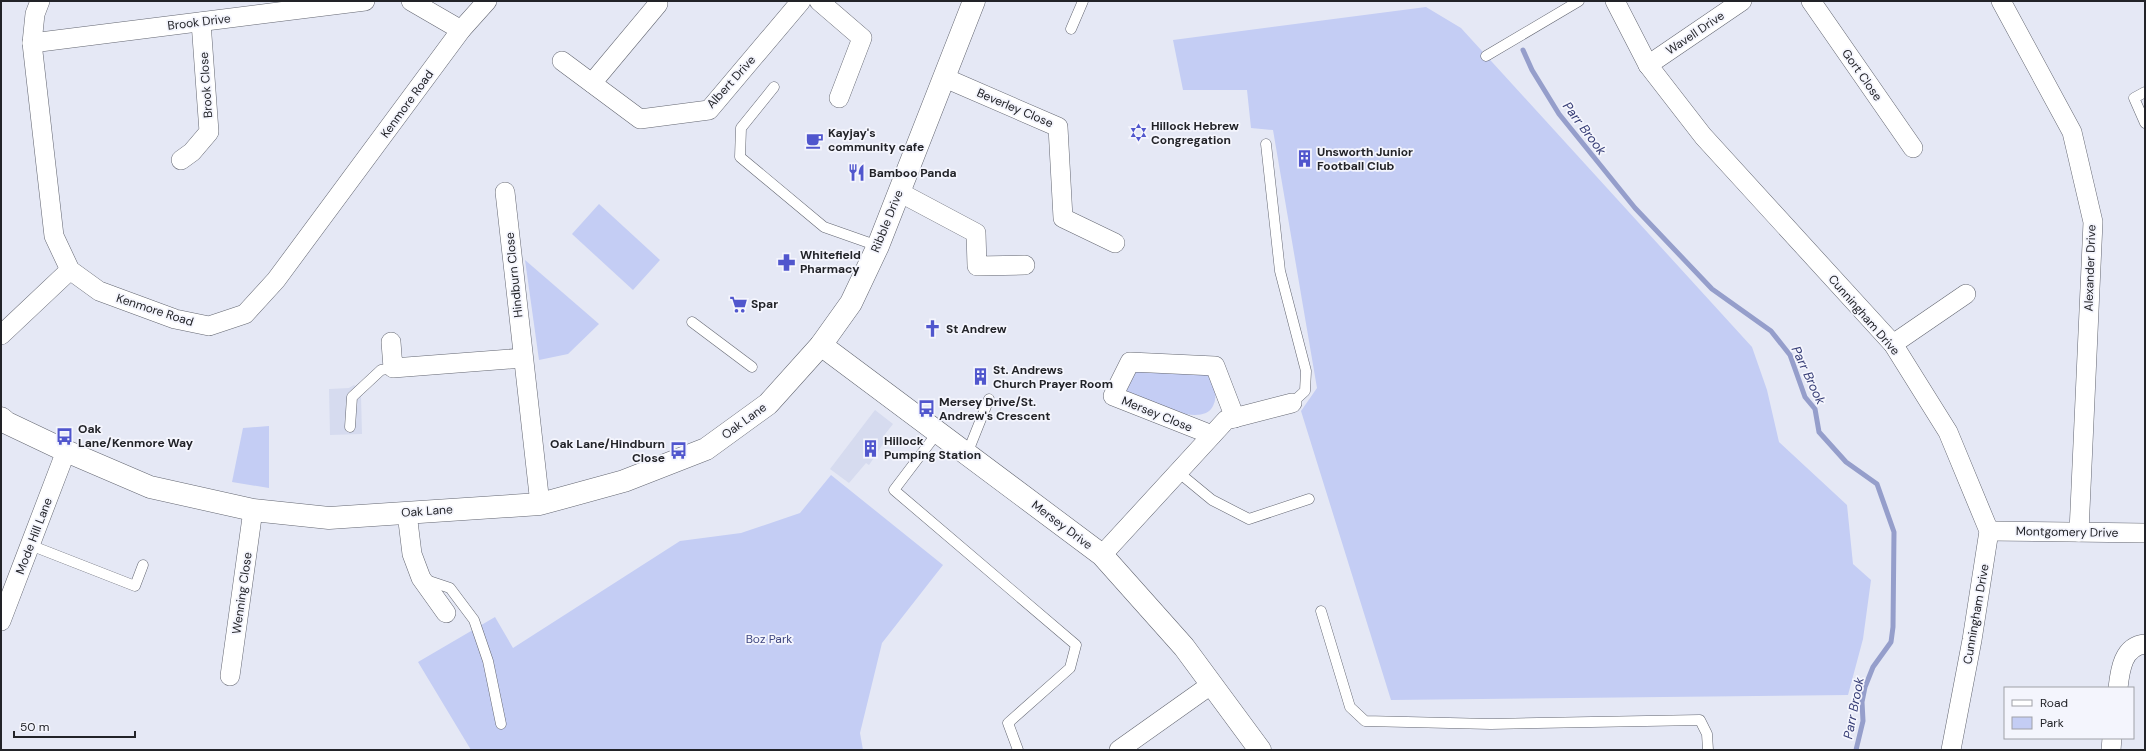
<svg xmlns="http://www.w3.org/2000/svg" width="2146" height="751" viewBox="0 0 2146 751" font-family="'DM Sans',sans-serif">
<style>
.built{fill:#d6dbef}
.green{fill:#c4cdf4}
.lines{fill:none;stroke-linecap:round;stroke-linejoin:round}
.stream{stroke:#959ecb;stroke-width:5}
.service-casing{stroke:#636671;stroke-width:11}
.minor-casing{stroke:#636671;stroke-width:20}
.tertiary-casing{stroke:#636671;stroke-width:23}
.service{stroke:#fff;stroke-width:10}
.minor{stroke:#fff;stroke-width:19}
.tertiary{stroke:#fff;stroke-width:22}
.labels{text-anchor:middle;stroke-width:3.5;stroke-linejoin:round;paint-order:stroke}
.street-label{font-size:12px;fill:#222328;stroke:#f4f5fd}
.poi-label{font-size:12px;font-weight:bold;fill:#222328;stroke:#f4f5fd;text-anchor:start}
.park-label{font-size:12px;fill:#3e4680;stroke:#f4f5fd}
.water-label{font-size:13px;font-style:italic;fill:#353c75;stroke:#f4f5fd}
</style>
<rect width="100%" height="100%" fill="#e5e8f5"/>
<g class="built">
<polygon points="354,385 364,392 361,396 362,434 330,435 329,389 349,388"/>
<polygon points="875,410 893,424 882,438 885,441 869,465 866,463 849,483 830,469"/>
</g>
<g class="green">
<polygon points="1426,7 1461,28 1752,347 1767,390 1779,442 1847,505 1853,564 1871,580 1863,639 1848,695 1391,700 1301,411 1317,388 1273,130 1251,128 1247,90 1183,90 1173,40"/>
<polygon points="599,204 660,260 633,290 572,234"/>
<polygon points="525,260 599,324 568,354 539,360"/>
<path d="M1134,368l74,2c5,11 11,25 5,36 -12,24 -69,-7 -86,-14l-2,-7z"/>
<polygon points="269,426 269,488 232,482 243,428"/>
<polygon points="831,475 943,565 882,643 860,733 863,750 471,750 418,662 495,617 513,648 680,541 741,533 800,513"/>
</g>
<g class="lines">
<polyline class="stream" points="1523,50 1532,70 1559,114 1635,208 1712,289 1771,331 1790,355 1805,397 1815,409 1819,432 1846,462 1877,484 1894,532 1893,627 1891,642 1873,667 1865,687 1862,702 1863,721 1856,750"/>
<defs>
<g id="service">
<polyline points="1071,29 1083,1"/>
<polyline points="1486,56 1579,1"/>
<polyline points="774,87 741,128 740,157 824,227 878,246"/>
<polyline points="2145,92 2134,98 2145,123"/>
<polyline points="1266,144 1280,271 1306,371 1305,391 1292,403"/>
<polyline points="692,322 752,367"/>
<polyline points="350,427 352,397 381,370 393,368"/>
<polyline points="938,432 894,490 1076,645 1070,668 1008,723 1018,750"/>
<polyline points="967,454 989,399"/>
<polyline points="1178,472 1212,500 1249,519 1309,499"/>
<polyline points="30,545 135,586 143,565"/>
<polyline points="423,579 450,588 474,620 488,661 501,724"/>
<polyline points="1321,611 1350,707 1365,721 1491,724 1700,720 1707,734 1708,750"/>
</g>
<g id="minor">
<polyline points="40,1 35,14 32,43 54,236 70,270 99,291 175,319 209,326 245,314 276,280 461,30 487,1"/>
<polyline points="411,1 461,30"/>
<polyline points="819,1 862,38 839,98"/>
<polyline points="1615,1 1648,65 1703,136 1893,344 1948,432 1989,531 1972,640 1951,750"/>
<polyline points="1811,1 1913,148"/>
<polyline points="2001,1 2072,132 2093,222 2079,532"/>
<polyline points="32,43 365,1"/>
<polyline points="562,61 640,119 709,110 801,1"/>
<polyline points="1648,65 1742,1"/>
<polyline points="945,78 1058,127 1063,218 1115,243"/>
<polyline points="592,83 658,4"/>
<polyline points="181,160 192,152 209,132 201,22"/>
<polyline points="505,192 540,504"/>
<polyline points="899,192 976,233 977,266 1025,265"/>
<polyline points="1,335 70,270"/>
<polyline points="391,342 393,368 523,358"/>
<polyline points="1893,344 1966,294"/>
<polyline points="1212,435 1113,396 1130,362 1215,366 1235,418"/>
<polyline points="407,513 412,554 421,578 446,613"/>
<polyline points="1989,531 2145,533"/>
<polyline points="1102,555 1226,420 1292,403"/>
<polyline points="1,621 66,451"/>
<polyline points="230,676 253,510"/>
<path d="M2118,688c2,-18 5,-42 27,-44"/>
<polyline points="1119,750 1212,684"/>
<polyline points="2111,750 2112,738"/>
</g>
<g id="tertiary">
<polyline points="821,345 1102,555 1184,647 1260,750"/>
<polyline points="1,418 7,423 66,451 150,487 253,510 329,518 540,504 624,481 706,449 768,404 821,345 851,303 878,246 974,1"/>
</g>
</defs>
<use href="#service" class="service-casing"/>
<use href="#minor" class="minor-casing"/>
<use href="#tertiary" class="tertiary-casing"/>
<use href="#service" class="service"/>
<use href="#minor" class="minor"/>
<use href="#tertiary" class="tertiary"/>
</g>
<defs>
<symbol id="synagogue-bare" viewBox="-9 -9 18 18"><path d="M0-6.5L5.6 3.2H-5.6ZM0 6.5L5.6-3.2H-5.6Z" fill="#5056cd" stroke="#f4f5fd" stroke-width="2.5" paint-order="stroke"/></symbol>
<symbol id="cafe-bare" viewBox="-9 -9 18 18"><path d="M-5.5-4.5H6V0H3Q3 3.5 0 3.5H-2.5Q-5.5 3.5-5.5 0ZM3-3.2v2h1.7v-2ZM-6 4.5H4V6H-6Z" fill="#5056cd" stroke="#f4f5fd" stroke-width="2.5" paint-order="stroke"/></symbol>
<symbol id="building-bare" viewBox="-9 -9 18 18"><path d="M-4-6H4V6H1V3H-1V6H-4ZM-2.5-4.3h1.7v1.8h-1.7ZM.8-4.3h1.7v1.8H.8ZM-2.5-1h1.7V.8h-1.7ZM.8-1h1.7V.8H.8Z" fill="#5056cd" stroke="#f4f5fd" stroke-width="2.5" paint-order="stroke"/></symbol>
<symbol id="restaurant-bare" viewBox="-9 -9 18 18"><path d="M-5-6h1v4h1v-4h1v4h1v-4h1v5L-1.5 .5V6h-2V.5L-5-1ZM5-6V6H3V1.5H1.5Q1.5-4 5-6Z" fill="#5056cd" stroke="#f4f5fd" stroke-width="2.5" paint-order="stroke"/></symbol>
<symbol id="pharmacy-bare" viewBox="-9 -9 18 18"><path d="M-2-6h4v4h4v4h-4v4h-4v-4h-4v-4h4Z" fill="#5056cd" stroke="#f4f5fd" stroke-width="2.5" paint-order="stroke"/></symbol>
<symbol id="supermarket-bare" viewBox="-9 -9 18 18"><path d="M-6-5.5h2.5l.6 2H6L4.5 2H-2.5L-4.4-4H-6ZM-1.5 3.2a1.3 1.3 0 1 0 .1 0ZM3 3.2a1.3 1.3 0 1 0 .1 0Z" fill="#5056cd" stroke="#f4f5fd" stroke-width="2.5" paint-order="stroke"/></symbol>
<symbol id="church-bare" viewBox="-9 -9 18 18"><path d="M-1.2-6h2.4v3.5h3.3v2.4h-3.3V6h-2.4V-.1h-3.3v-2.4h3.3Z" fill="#5056cd" stroke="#f4f5fd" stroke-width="2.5" paint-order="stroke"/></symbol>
<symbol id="bus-bare" viewBox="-9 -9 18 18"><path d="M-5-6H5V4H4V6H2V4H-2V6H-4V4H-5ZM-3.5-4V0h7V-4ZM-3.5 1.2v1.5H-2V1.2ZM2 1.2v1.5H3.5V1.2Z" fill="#5056cd" stroke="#f4f5fd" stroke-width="2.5" paint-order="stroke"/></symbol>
</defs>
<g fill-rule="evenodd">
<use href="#synagogue-bare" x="1126" y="120" width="25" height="25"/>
<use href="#cafe-bare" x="802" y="128" width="25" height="25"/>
<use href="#building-bare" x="1292" y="146" width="25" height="25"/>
<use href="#restaurant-bare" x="844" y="160" width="25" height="25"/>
<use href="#pharmacy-bare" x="774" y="250" width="25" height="25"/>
<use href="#supermarket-bare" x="726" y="292" width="25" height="25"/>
<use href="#church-bare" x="920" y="316" width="25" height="25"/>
<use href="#building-bare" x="968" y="364" width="25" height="25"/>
<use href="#bus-bare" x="914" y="396" width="25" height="25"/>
<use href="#bus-bare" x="52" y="424" width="25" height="25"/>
<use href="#building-bare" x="858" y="436" width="25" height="25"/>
<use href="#bus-bare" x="666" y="438" width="25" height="25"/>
</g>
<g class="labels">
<g class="street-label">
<text transform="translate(199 22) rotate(-7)" y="4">Brook Drive</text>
<text transform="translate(1695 33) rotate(-34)" y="4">Wavell Drive</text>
<text transform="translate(1862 75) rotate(55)" y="4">Gort Close</text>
<text transform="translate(731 82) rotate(-48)" y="4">Albert Drive</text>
<text transform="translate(206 85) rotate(-94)" y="4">Brook Close</text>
<text transform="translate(407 104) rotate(-54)" y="4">Kenmore Road</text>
<text transform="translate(1015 108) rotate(23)" y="4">Beverley Close</text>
<text transform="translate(887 221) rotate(-68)" y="4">Ribble Drive</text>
<text transform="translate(2090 268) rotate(-88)" y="4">Alexander Drive</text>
<text transform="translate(514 275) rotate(-96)" y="4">Hindburn Close</text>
<text transform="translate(155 310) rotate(18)" y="4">Kenmore Road</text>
<text transform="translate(1864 315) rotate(49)" y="4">Cunningham Drive</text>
<text transform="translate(1157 414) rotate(22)" y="4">Mersey Close</text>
<text transform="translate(744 421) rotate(-36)" y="4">Oak Lane</text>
<text transform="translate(427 511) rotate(-4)" y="4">Oak Lane</text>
<text transform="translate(1062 525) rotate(37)" y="4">Mersey Drive</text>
<text transform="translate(2067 532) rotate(1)" y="4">Montgomery Drive</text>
<text transform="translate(34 536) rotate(-69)" y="4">Mode Hill Lane</text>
<text transform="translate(242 593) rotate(-82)" y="4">Wenning Close</text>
<text transform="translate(1976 614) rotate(-80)" y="4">Cunningham Drive</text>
</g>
<g class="poi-label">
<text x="1151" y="130">Hillock Hebrew<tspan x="1151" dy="14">Congregation</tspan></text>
<text x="828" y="137">Kayjay's<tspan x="828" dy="14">community cafe</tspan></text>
<text x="1317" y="156">Unsworth Junior<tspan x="1317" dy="14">Football Club</tspan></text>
<text x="869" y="177">Bamboo Panda</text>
<text x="800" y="259">Whitefield<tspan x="800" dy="14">Pharmacy</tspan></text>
<text x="751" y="308">Spar</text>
<text x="946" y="333">St Andrew</text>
<text x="993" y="374">St. Andrews<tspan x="993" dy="14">Church Prayer Room</tspan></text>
<text x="939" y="406">Mersey Drive/St.<tspan x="939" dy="14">Andrew's Crescent</tspan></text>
<text x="78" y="433">Oak<tspan x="78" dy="14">Lane/Kenmore Way</tspan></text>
<text x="884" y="445">Hillock<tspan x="884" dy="14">Pumping Station</tspan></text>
<text x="665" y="448" text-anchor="end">Oak Lane/Hindburn<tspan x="665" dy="14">Close</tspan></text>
</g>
<g class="park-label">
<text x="769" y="643">Boz Park</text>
</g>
<g class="water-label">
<text transform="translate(1585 128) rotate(53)" y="5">Parr Brook</text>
<text transform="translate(1809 375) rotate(65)" y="5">Parr Brook</text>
<text transform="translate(1853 708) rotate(-79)" y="5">Parr Brook</text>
</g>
</g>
<rect width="2146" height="751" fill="none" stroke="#222328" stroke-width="4"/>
<rect x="2004" y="687" width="130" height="52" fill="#f4f5fd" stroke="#a0a1a8"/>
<rect x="2012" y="700" width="20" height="6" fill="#ffffff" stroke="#a0a1a8"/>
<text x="2040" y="707" font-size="12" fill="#222328">Road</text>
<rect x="2012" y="717" width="20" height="12" fill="#c4cdf4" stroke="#a0a1a8"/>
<text x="2040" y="727" font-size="12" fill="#222328">Park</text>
<path d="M14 731v6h121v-6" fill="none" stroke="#222328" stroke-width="2"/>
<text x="20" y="731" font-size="12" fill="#222328" stroke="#f4f5fd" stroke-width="3" paint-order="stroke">50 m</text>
</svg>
